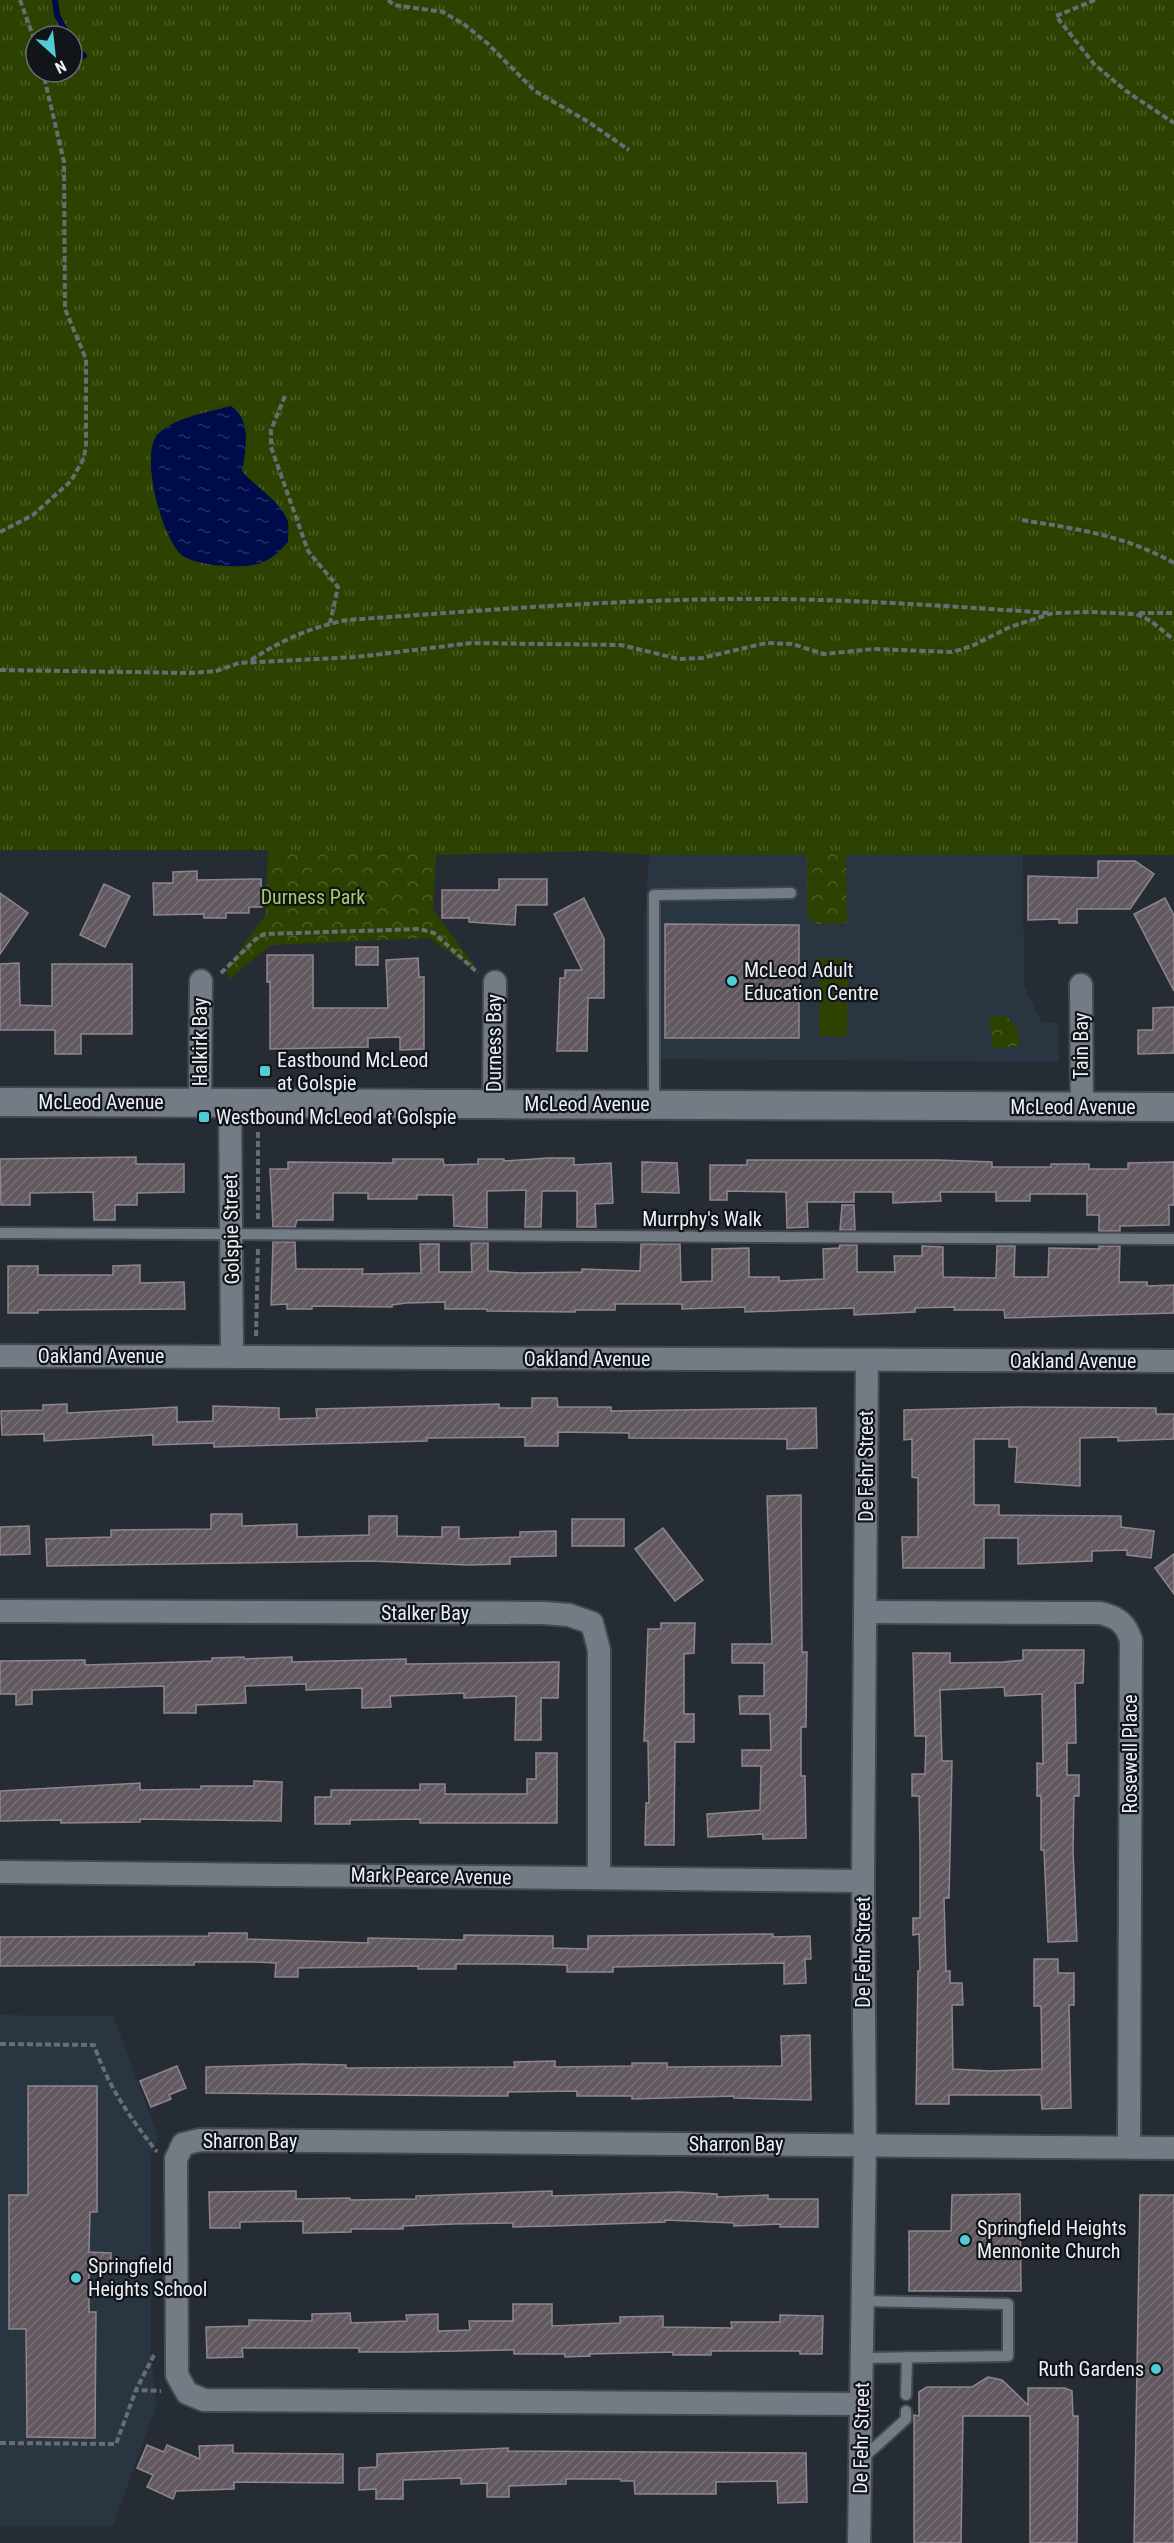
<svg xmlns="http://www.w3.org/2000/svg" width="1174" height="2543" viewBox="0 0 1174 2543" font-family="'Roboto Condensed',sans-serif">
<style>
.built{fill:#2a3542}
.grass{fill:url(#grass-tufts);fill-rule:evenodd}
.park{fill:url(#park-crowns)}
.pitch{fill:#2d4200}
.water{fill:url(#water-ripples)}
.lines{fill:none;stroke-linecap:round;stroke-linejoin:round}
.stream{stroke:#000b49;stroke-width:6}
.building{fill:url(#building-hatch);stroke:#90858e;stroke-width:1.5}
.service-casing{stroke:#434950;stroke-width:14}
.minor-casing{stroke:#434950;stroke-width:26}
.tertiary-casing{stroke:#434950;stroke-width:32}
.path{stroke:#676d75;stroke-width:4;stroke-dasharray:6 3;stroke-linecap:butt}
.service{stroke:#737b85;stroke-width:10}
.minor{stroke:#737b85;stroke-width:22}
.tertiary{stroke:#737b85;stroke-width:28}
.poi-dot{fill:#51ccd5;stroke:#111418;stroke-width:2}
.labels{text-anchor:middle;stroke-width:4.5;stroke-linejoin:round;paint-order:stroke}
.park-label{font-size:20px;fill:#a4cf64;stroke:#111418}
.poi-label{font-size:20px;fill:#ecf0f6;stroke:#111418;text-anchor:start}
.street-label{font-size:20px;fill:#ecf0f6;stroke:#111418}
</style>
<defs>
<pattern id="grass-tufts" width="24" height="20" patternUnits="userSpaceOnUse" patternTransform="scale(1.5)"><rect width="24" height="20" fill="#2d4200"/><path d="M3 7l-1-3M5 7V3M7 7l1-3M15 17l-1-3M17 17v-4M19 17l1-3" fill="none" stroke="#4c5e26"/></pattern>
<pattern id="park-crowns" width="20" height="18" patternUnits="userSpaceOnUse" patternTransform="scale(1.5)"><rect width="20" height="18" fill="#2d4200"/><path d="M2 6a3 3 0 1 1 6 0M12 15a3 3 0 1 1 6 0" fill="none" stroke="#4c5e26"/></pattern>
<pattern id="water-ripples" width="26" height="14" patternUnits="userSpaceOnUse" patternTransform="scale(1.5)"><rect width="26" height="14" fill="#000b49"/><path d="M2 4q2-2 4 0t4 0M15 11q2-2 4 0t4 0" fill="none" stroke="#252f64"/></pattern>
<pattern id="building-hatch" width="6" height="6" patternUnits="userSpaceOnUse" patternTransform="scale(1.5)"><rect width="6" height="6" fill="#625860"/><path d="M-1 1l2-2M0 6l6-6M5 7l2-2" fill="none" stroke="#797077"/></pattern>
</defs>
<rect width="100%" height="100%" fill="#252c34"/>
<g class="built">
<polygon points="1023,854 1024,986 1042,1023 1059,1023 1059,1062 646,1059 644,926 649,855"/>
<polygon points="0,2015 113,2016 158,2136 151,2156 151,2352 156,2407 113,2526 0,2526"/>
</g>
<path class="grass" d="M0,0h1174v855h-521l-60,-4 -157,4 -168,-5h-268zM36,36h36v36h-36z"/>
<g class="park">
<polygon points="268,850 436,855 433,909 473,964 471,968 429,938 271,945 229,979 226,970 266,914"/>
<polygon points="807,854 846,854 847,923 817,924 807,917"/>
<polygon points="1004,1015 1018,1028 1020,1046 993,1049 989,1017"/>
</g>
<polygon class="pitch" points="820,958 848,959 847,1037 819,1036"/>
<path class="water" d="M231,406c21,14 15,44 11,65 13,16 39,30 46,51 1,6 0,14 0,20 -8,8 -14,16 -25,20 -15,8 -66,4 -80,-6 -21,-15 -45,-105 -24,-123 17,-16 50,-21 72,-27z"/>
<g class="lines">
<g class="stream">
<polyline points="55,0 57,15 68,36"/>
<polyline points="72,44 84,56"/>
</g>
</g>
<g class="building">
<polygon points="1098,861 1135,861 1154,874 1130,909 1077,909 1077,923 1059,923 1059,919 1028,920 1028,876 1098,878"/>
<polygon points="197,871 197,880 261,879 262,907 249,907 249,913 226,913 226,918 204,918 204,914 154,915 153,883 173,883 173,872"/>
<polygon points="499,879 547,879 547,905 516,905 515,925 469,922 469,918 442,918 442,890 499,890"/>
<polygon points="104,884 130,896 105,947 80,935"/>
<polygon points="0,893 28,913 0,954"/>
<polygon points="584,898 604,939 604,998 588,998 587,1051 557,1051 560,978 565,978 565,970 582,970 554,914"/>
<polygon points="1165,898 1174,915 1174,991 1134,914"/>
<polygon points="665,924 799,925 799,1038 665,1038"/>
<rect x="356" y="947" width="22" height="18"/>
<polygon points="267,955 313,955 313,1008 388,1008 386,960 418,958 419,977 424,977 424,1049 400,1050 400,1037 368,1038 368,1047 270,1049 270,982 267,982"/>
<polygon points="19,963 20,1005 52,1006 52,964 132,964 132,1034 81,1034 81,1054 55,1054 55,1030 0,1030 0,964"/>
<polygon points="1174,1007 1174,1053 1138,1054 1138,1030 1153,1030 1153,1008"/>
<polygon points="136,1157 136,1164 184,1164 184,1192 137,1193 137,1205 115,1205 115,1220 94,1220 93,1192 30,1193 30,1205 1,1205 0,1159"/>
<polygon points="549,1158 574,1158 574,1165 611,1163 613,1203 595,1204 596,1227 577,1227 577,1191 542,1191 541,1227 525,1227 526,1190 487,1191 487,1228 454,1226 453,1195 417,1195 417,1199 368,1199 368,1193 333,1193 333,1220 297,1220 295,1227 273,1227 270,1169 288,1169 288,1162 393,1163 393,1159 443,1159 444,1165 478,1164 478,1159 504,1159 504,1161"/>
<polygon points="747,1160 938,1160 992,1162 992,1167 1051,1167 1051,1164 1089,1164 1089,1169 1128,1169 1128,1163 1174,1162 1174,1205 1169,1205 1169,1225 1120,1226 1120,1231 1099,1231 1099,1215 1087,1215 1087,1194 1030,1194 1030,1201 996,1201 996,1192 940,1192 941,1201 893,1203 893,1192 854,1192 854,1202 807,1202 808,1227 787,1228 786,1192 727,1191 727,1200 710,1200 710,1165 747,1165"/>
<polygon points="642,1162 677,1163 679,1193 642,1192"/>
<polygon points="842,1205 854,1205 855,1230 840,1230"/>
<polygon points="273,1242 295,1242 296,1269 363,1269 362,1274 421,1273 420,1244 439,1244 439,1272 472,1272 471,1243 488,1243 488,1271 520,1273 582,1272 582,1269 640,1271 641,1244 680,1244 681,1282 712,1281 712,1249 749,1248 749,1277 779,1277 779,1281 824,1279 823,1249 839,1248 840,1245 857,1245 857,1272 895,1272 894,1256 922,1256 922,1246 943,1247 943,1277 996,1278 997,1246 1015,1246 1014,1277 1048,1277 1049,1248 1099,1249 1099,1246 1120,1246 1119,1282 1147,1282 1147,1286 1174,1285 1174,1313 1005,1318 1004,1310 954,1310 955,1307 915,1308 915,1312 854,1315 854,1308 745,1312 745,1307 682,1309 682,1304 615,1304 615,1310 575,1310 575,1312 487,1311 487,1309 445,1309 445,1302 406,1303 392,1305 392,1307 312,1306 312,1309 287,1309 287,1304 271,1305"/>
<polygon points="140,1265 140,1283 184,1282 185,1309 38,1310 38,1313 8,1313 8,1266 38,1266 38,1275 113,1275 113,1266"/>
<polygon points="532,1398 557,1398 558,1407 611,1407 611,1411 816,1408 817,1448 787,1449 787,1439 629,1438 629,1433 558,1432 558,1446 525,1446 525,1437 427,1438 427,1441 214,1447 214,1443 153,1445 153,1435 44,1441 44,1434 2,1435 1,1411 43,1410 43,1405 67,1404 67,1413 177,1407 177,1422 213,1421 213,1406 279,1408 279,1419 317,1418 316,1409 499,1404 499,1408 532,1408"/>
<polygon points="1017,1407 1156,1408 1156,1414 1174,1414 1174,1439 1118,1441 1118,1437 1080,1438 1080,1486 1015,1482 1017,1447 1009,1447 1009,1439 974,1439 974,1505 999,1505 999,1515 1121,1516 1121,1527 1154,1531 1151,1558 1127,1555 1127,1550 1092,1551 1092,1561 1018,1564 1018,1538 984,1538 984,1568 903,1568 902,1537 918,1537 918,1478 912,1477 912,1439 904,1440 904,1410"/>
<polygon points="801,1495 802,1652 807,1652 806,1727 801,1727 801,1776 805,1776 806,1838 763,1839 763,1834 708,1837 707,1814 760,1810 761,1766 742,1766 742,1750 771,1750 770,1714 740,1714 739,1696 764,1696 764,1663 732,1663 732,1644 772,1644 767,1496"/>
<polygon points="211,1514 242,1514 242,1526 297,1524 297,1537 369,1535 369,1516 397,1516 397,1536 442,1537 442,1527 459,1527 459,1539 520,1537 520,1532 556,1531 556,1556 510,1557 510,1564 469,1565 370,1561 47,1566 46,1539 111,1537 111,1530 211,1529"/>
<rect x="572" y="1519" width="52" height="27"/>
<polygon points="29,1526 30,1554 0,1555 0,1527"/>
<polygon points="663,1528 703,1580 675,1601 635,1549"/>
<polygon points="1174,1554 1174,1594 1155,1568"/>
<polygon points="661,1623 695,1623 694,1653 684,1654 684,1714 694,1714 694,1742 675,1742 674,1845 645,1845 646,1803 649,1803 648,1741 644,1741 648,1629 661,1629"/>
<polygon points="1023,1650 1084,1650 1083,1683 1075,1683 1076,1743 1067,1743 1067,1775 1079,1775 1079,1796 1074,1796 1073,1850 1077,1941 1048,1942 1044,1850 1041,1850 1041,1796 1037,1796 1037,1763 1043,1764 1042,1694 1005,1696 1004,1687 940,1690 942,1761 952,1761 949,1898 944,1898 946,1971 950,1971 950,1983 962,1983 963,2005 952,2005 953,2069 991,2071 1042,2069 1041,2006 1034,2006 1034,1959 1058,1959 1058,1973 1074,1973 1074,2005 1069,2005 1071,2108 1042,2109 1041,2095 949,2095 949,2104 916,2104 918,1971 920,1971 919,1934 913,1935 913,1918 920,1918 920,1848 919,1796 912,1796 912,1774 925,1774 926,1736 915,1736 913,1653 950,1653 950,1663 1003,1662 1023,1660"/>
<polygon points="244,1657 244,1659 292,1657 292,1662 406,1659 406,1664 559,1662 558,1698 541,1698 541,1740 515,1740 516,1696 464,1698 464,1693 390,1696 391,1707 362,1708 362,1688 306,1690 306,1684 245,1686 246,1703 196,1705 196,1713 164,1713 164,1686 32,1690 32,1704 16,1705 16,1694 0,1694 0,1661 85,1660 85,1665 212,1661 212,1658"/>
<polygon points="536,1753 557,1753 557,1823 420,1823 420,1819 350,1820 350,1824 315,1824 315,1797 331,1797 331,1790 420,1790 420,1784 445,1784 445,1794 527,1794 527,1779 536,1779"/>
<polygon points="254,1781 282,1782 281,1821 140,1819 140,1822 61,1823 61,1820 0,1821 0,1791 140,1783 140,1790 201,1789 201,1786 254,1786"/>
<polygon points="209,1933 247,1933 247,1939 368,1943 368,1938 464,1940 464,1935 553,1936 553,1948 588,1949 588,1936 773,1934 773,1937 810,1936 811,1959 805,1959 806,1983 784,1984 784,1963 613,1967 613,1972 567,1972 567,1965 516,1964 456,1964 456,1969 418,1969 418,1966 298,1968 298,1977 275,1977 276,1963 256,1962 194,1962 194,1965 0,1966 0,1937 209,1936"/>
<polygon points="810,2035 811,2100 734,2098 734,2096 632,2099 632,2096 577,2096 577,2091 508,2092 508,2096 471,2096 206,2093 206,2067 303,2064 346,2065 346,2068 515,2067 514,2062 555,2061 555,2067 632,2066 632,2063 667,2063 667,2067 782,2066 781,2036"/>
<polygon points="177,2066 186,2088 169,2095 171,2099 151,2107 140,2081"/>
<polygon points="28,2086 97,2086 97,2212 90,2212 89,2252 111,2253 111,2272 89,2273 89,2312 96,2312 95,2438 27,2437 26,2329 9,2329 9,2195 28,2195"/>
<polygon points="296,2191 296,2199 350,2198 350,2200 416,2199 416,2196 552,2191 552,2196 679,2192 717,2194 717,2197 768,2195 768,2199 818,2199 818,2227 780,2227 780,2224 734,2226 734,2223 665,2220 665,2222 552,2226 513,2227 513,2223 454,2224 403,2226 403,2229 351,2229 351,2232 303,2233 303,2221 240,2222 240,2228 210,2228 209,2192"/>
<polygon points="1020,2194 1021,2291 909,2291 909,2231 951,2231 952,2195"/>
<polygon points="1140,2195 1174,2195 1174,2543 1134,2543"/>
<polygon points="513,2304 552,2304 552,2326 620,2323 620,2317 663,2316 663,2327 732,2328 731,2322 780,2322 780,2315 823,2316 822,2354 800,2354 800,2351 711,2351 711,2355 673,2355 673,2352 589,2354 590,2356 565,2357 565,2354 514,2354 514,2350 407,2352 359,2352 359,2348 242,2348 243,2357 207,2358 206,2327 249,2326 249,2320 312,2321 312,2314 350,2313 351,2323 407,2321 406,2315 438,2314 438,2331 470,2330 469,2321 513,2321"/>
<polygon points="988,2377 1002,2380 1028,2405 1028,2388 1065,2388 1072,2391 1073,2416 1078,2416 1077,2543 1030,2543 1030,2416 963,2416 961,2543 914,2543 914,2415 919,2416 919,2392 927,2387 972,2387"/>
<polygon points="147,2445 164,2452 167,2445 200,2459 199,2446 233,2445 233,2453 343,2454 343,2483 234,2482 234,2489 176,2491 173,2499 147,2487 153,2475 137,2468"/>
<polygon points="508,2448 508,2451 806,2453 807,2502 778,2503 777,2481 716,2482 716,2494 635,2494 634,2481 621,2481 621,2479 566,2479 566,2484 509,2486 509,2497 487,2497 487,2483 461,2484 461,2478 403,2480 403,2499 376,2499 376,2489 359,2490 359,2468 377,2467 377,2454"/>
</g>
<g class="lines">
<defs>
<g id="service">
<polyline points="654,1102 654,895 791,893"/>
<polyline points="0,1233 1174,1239"/>
<polyline points="862,2358 1008,2356 1008,2304 863,2301"/>
<polyline points="906,2395 907,2357"/>
<polyline points="863,2458 906,2419 906,2411"/>
</g>
<g id="minor">
<polyline points="1081,985 1082,1107"/>
<polyline points="200,1103 201,981"/>
<polyline points="230,1103 232,1356"/>
<polyline points="494,1104 495,982"/>
<polyline points="0,1356 1174,1361"/>
<polyline points="0,1611 544,1613 569,1615 592,1623 599,1650 599,1878"/>
<path d="M865,1612l235,1c18,4 26,11 31,27l-2,506"/>
<polyline points="0,1872 863,1881"/>
<polyline points="861,2404 204,2400 187,2393 177,2375 176,2159 183,2144 200,2140 1174,2148"/>
<polyline points="859,2543 865,2145 863,1881 867,1361"/>
</g>
<polyline id="tertiary" points="0,1102 1174,1107"/>
</defs>
<use href="#service" class="service-casing"/>
<use href="#minor" class="minor-casing"/>
<use href="#tertiary" class="tertiary-casing"/>
<g class="path">
<polyline points="20,0 36,44"/>
<polyline points="388,0 394,5 443,12 465,25 487,43 535,91 587,121 629,150"/>
<polyline points="1095,0 1056,16 1094,64 1126,91 1174,123"/>
<polyline points="285,396 271,430 271,447 308,551 338,587 330,623"/>
<path d="M1022,520c55,9 102,15 152,43"/>
<polyline points="0,532 33,515 71,481 84,458 86,444 86,359 65,309 64,162 43,72"/>
<polyline points="1139,613 1174,613"/>
<path d="M251,660c31,-20 60,-33 96,-40 130,-9 259,-20 389,-21 104,-1 209,7 313,14"/>
<polyline points="0,670 191,673 216,671 239,663 357,657 471,643 621,645 679,659 702,658 766,643 792,644 824,654 874,649 952,652 972,646 1010,627 1053,613 1091,612 1136,614 1151,621 1174,640"/>
<polyline points="221,973 256,939 264,934 420,929 434,933 478,973"/>
<polyline points="258,1219 258,1130"/>
<polyline points="256,1336 258,1248"/>
<path d="M0,2044l94,1c15,43 35,71 63,107"/>
<polyline points="154,2355 136,2390 161,2391"/>
<polyline points="0,2443 116,2444 136,2390"/>
</g>
<use href="#service" class="service"/>
<use href="#minor" class="minor"/>
<use href="#tertiary" class="tertiary"/>
</g>
<g class="poi-dot">
<circle cx="732" cy="981" r="6"/>
<rect x="259" y="1065" width="12" height="12" rx="3"/>
<rect x="198" y="1111" width="12" height="12" rx="3"/>
<circle cx="965" cy="2240" r="6"/>
<circle cx="76" cy="2278" r="6"/>
<circle cx="1156" cy="2369" r="6"/>
</g>
<g class="labels">
<g class="park-label">
<text x="313" y="904">Durness Park</text>
</g>
<g class="poi-label">
<text x="744" y="977">McLeod Adult<tspan x="744" dy="23">Education Centre</tspan></text>
<text x="277" y="1067">Eastbound McLeod<tspan x="277" dy="23">at Golspie</tspan></text>
<text x="216" y="1124">Westbound McLeod at Golspie</text>
<text x="977" y="2235">Springfield Heights<tspan x="977" dy="23">Mennonite Church</tspan></text>
<text x="88" y="2273">Springfield<tspan x="88" dy="23">Heights School</tspan></text>
<text x="1144" y="2376" text-anchor="end">Ruth Gardens</text>
</g>
<g class="street-label">
<text transform="translate(200 1042) rotate(-90)" y="7">Halkirk Bay</text>
<text transform="translate(494 1043) rotate(-90)" y="7">Durness Bay</text>
<text transform="translate(1081 1046) rotate(-90)" y="7">Tain Bay</text>
<text x="101" y="1109">McLeod Avenue</text>
<text x="587" y="1111">McLeod Avenue</text>
<text x="1073" y="1114">McLeod Avenue</text>
<text x="702" y="1226">Murrphy's Walk</text>
<text transform="translate(231 1229) rotate(-91)" y="7">Golspie Street</text>
<text x="101" y="1363">Oakland Avenue</text>
<text x="587" y="1366">Oakland Avenue</text>
<text x="1073" y="1368">Oakland Avenue</text>
<text transform="translate(866 1466) rotate(-90)" y="7">De Fehr Street</text>
<text x="425" y="1620">Stalker Bay</text>
<text transform="translate(1130 1754) rotate(-90)" y="7">Rosewell Place</text>
<text transform="translate(431 1876) rotate(1)" y="7">Mark Pearce Avenue</text>
<text transform="translate(863 1952) rotate(-90)" y="7">De Fehr Street</text>
<text x="250" y="2148">Sharron Bay</text>
<text x="736" y="2151">Sharron Bay</text>
<text transform="translate(861 2438) rotate(-89)" y="7">De Fehr Street</text>
</g>
</g>
<g transform="translate(54 54) rotate(153)"><circle r="28" fill="#111418" stroke="#696c71" stroke-width="1.5"/>
<path d="M0-4.5L10 22L0 15L-10 22Z" fill="#51ccd5"/>
<text y="-9" font-size="16" font-weight="bold" text-anchor="middle" fill="#ecf0f6">N</text>
</g>
</svg>
